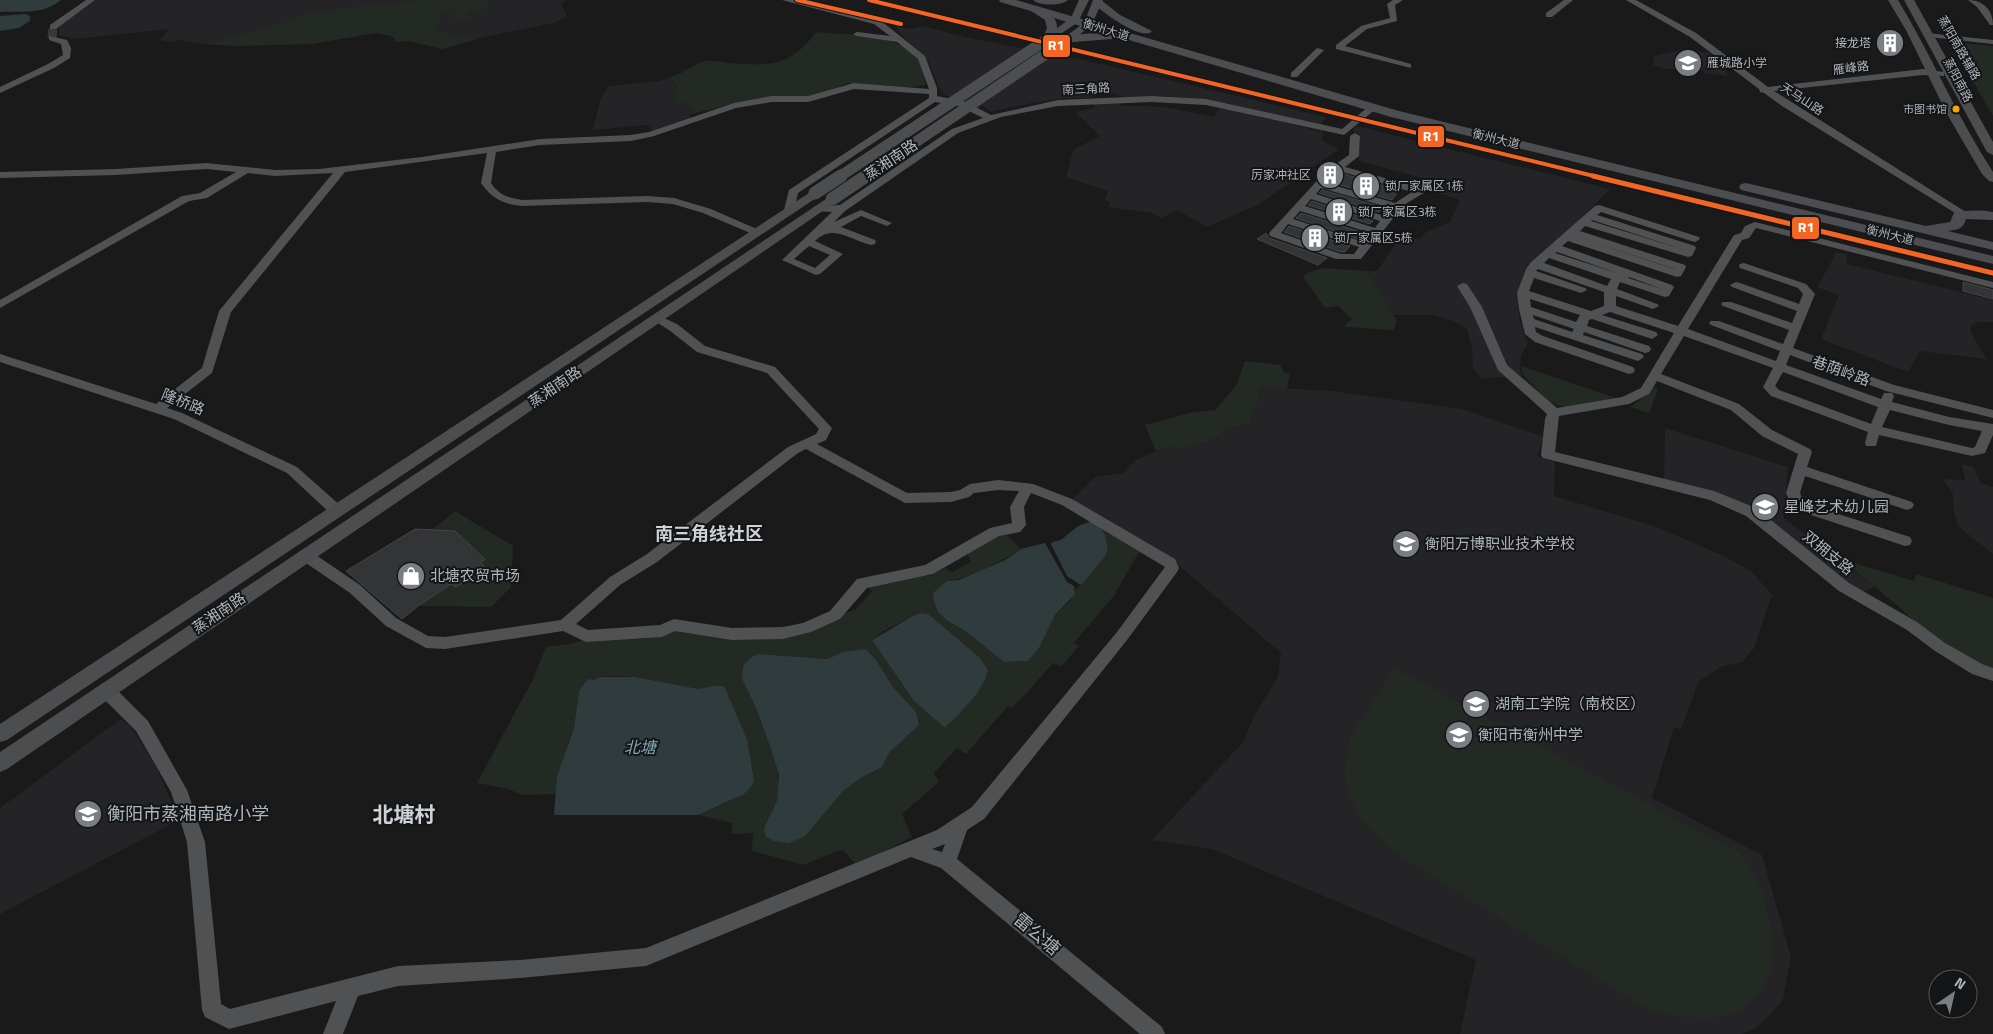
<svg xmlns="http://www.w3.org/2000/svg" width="1993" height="1034" viewBox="0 0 1993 1034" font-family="'Titillium Web','Noto Sans SC',sans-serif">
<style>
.built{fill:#242427}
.green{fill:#232923;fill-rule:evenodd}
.water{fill:#303b3e}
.building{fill:#333435;stroke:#434547}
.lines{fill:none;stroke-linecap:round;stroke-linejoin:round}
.minor-tunnel{stroke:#37393b;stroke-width:9;stroke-dasharray:9 4.5;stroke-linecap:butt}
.minor{fill:#4f5153;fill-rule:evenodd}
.major{fill:#4c4d4f;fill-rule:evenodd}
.highway{fill:#4c4d50;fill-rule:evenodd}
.major-bridge-far1{stroke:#4c4d4f;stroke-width:11}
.major-bridge{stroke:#4c4d4f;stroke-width:13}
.rail-1-far1-casing{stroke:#141517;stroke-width:6}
.rail-1-casing{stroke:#141517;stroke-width:8}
.rail-1-far1{stroke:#f26522;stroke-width:4}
.rail-1{stroke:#f26522;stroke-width:5}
.bus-dot{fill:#f7a600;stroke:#141517;stroke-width:2}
.labels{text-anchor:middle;stroke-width:4;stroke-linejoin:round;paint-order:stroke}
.far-bus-label{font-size:11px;fill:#adb4ba;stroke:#141517;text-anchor:end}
.far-street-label{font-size:12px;fill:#adb4ba;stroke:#141517}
.far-poi-label{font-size:12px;fill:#adb4ba;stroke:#141517;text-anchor:start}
.street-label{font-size:15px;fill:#adb4ba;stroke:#141517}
.poi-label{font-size:15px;fill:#adb4ba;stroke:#141517;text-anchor:start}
.water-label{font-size:16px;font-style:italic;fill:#86a7b3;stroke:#141517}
.quarter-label{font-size:18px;font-weight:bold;fill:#ced2d7;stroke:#141517}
.near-poi-label{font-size:18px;fill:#adb4ba;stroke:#141517;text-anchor:start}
.near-street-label{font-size:18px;fill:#adb4ba;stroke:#141517}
.near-quarter-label{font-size:21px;font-weight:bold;fill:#ced2d7;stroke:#141517}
.line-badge{stroke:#141517;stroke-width:2}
.badge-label{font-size:14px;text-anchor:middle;font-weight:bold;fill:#fff}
</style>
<rect width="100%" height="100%" fill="#1a1a1b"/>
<g class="built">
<polygon points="95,0 565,0 561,5 566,12 566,17 554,23 489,36 443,49 408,41 397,42 392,36 375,33 312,44 235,46 205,44 178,40 173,42 160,40 169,29 76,39 58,35 60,26"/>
<polygon points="896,26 910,29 922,26 965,37 1087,61 1326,117 1320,126 1203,101 1163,96 1126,98 1114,93 1111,95 1102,93 1088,98 1067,98 1031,103 990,112 983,106 978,108 945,95 938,86 929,62 899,32"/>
<polygon points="1689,48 1693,52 1708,52 1722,62 1728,76 1705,73 1704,71 1667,69 1653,65 1654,56"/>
<polygon points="671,77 682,102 692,109 689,118 654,131 647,125 593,130 600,100 609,86 659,81"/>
<polygon points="1119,102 1121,106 1148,106 1170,108 1214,117 1219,108 1237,111 1323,132 1324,135 1321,140 1339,149 1259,204 1207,227 1177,210 1161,218 1152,213 1108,207 1110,202 1105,200 1108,191 1066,177 1073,150 1100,136 1075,112 1095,108 1094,103"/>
<polygon points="1356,126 1610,189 1575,224 1531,261 1525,270 1520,286 1518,305 1520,321 1528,344 1521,355 1520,371 1523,375 1481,379 1473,368 1472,348 1467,329 1453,321 1434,315 1393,315 1367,271 1377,271 1402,235 1420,239 1425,233 1450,222 1460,200 1426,189 1430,180 1359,161 1360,135 1353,131"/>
<polygon points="1835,252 1847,254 1847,264 1993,300 1993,322 1979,322 1970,326 1972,335 1987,359 1920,351 1908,372 1821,339 1839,295 1817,287 1833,259"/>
<polygon points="1259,387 1332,391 1462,409 1544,437 1537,456 1555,462 1554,496 1654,526 1719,554 1750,570 1774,597 1771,598 1754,648 1742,662 1720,667 1699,681 1681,729 1674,728 1652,798 1762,855 1791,957 1783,999 1773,1012 1757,1027 1742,1034 1460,1034 1476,960 1212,849 1152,840 1244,741 1254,716 1278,677 1281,653 1175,562 1071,501 1095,477 1123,473 1136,460 1161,449 1175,446 1174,450 1207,442 1232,428 1249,424 1258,404"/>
<polygon points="1665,428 1788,467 1784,518 1875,587 1859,593 1754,511 1664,482"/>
<polygon points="1962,464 1974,467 1980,483 1993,487 1993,554 1958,526 1953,507 1953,494 1943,479 1965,480"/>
<polygon points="121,719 131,727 155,765 179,820 0,914 0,808"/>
</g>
<g class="green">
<polygon points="424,0 487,0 489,5 486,9 466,12 470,19 452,20 452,17 457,14 454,11 456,8 436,14 442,19 434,28 451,36 469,33 473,40 443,49 408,41 397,42 392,36 375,33 312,44 235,46 205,44 286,22 303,15 352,7"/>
<path d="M816,32c25,2 88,3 103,27 4,8 5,18 7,26l-16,2 -62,-4 -28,12 -82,8 -47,11 1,-5 -10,-7 -9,1 3,-16 -5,-10c11,-3 26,-15 35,-16 8,-1 16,1 24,2 40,3 60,4 86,-31z"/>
<polygon points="1950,42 1993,46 1993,116"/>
<polygon points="1322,268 1367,271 1396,319 1396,325 1393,330 1345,327 1346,324 1352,319 1338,306 1325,308 1304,278 1305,274"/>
<polygon points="1245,361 1280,365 1284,372 1290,373 1287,389 1260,387 1258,404 1249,424 1232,428 1207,442 1174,450 1174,446 1156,451 1145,425 1189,413 1215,410 1236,386"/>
<polygon points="1521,366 1616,398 1567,407 1556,405 1545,398 1523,375"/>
<polygon points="1654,386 1658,389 1649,413 1630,407 1650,393"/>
<polygon points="455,511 513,546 511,587 491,607 418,606 451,584 456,587 484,566 480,563 485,558 455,531 432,530"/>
<path d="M1098,523l45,27 -5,4 -25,43 -39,46 5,3 -17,20 -9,-3 -29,33 -13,12 -3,-2 -42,48 -9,-6 -23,25 5,9 -37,32 10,23 -55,29 -14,-16 -9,2 -30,13 -52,-14 1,-18 -21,1v-11l-34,-8 32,-14 22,-15 2,-6 -7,-41 -24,-53h-11l-13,3 -64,-12 -21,-1 -14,1 -21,14 -5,37 -17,48v18l-36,1 -12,-6 -32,-6 55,-102 14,-34 24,-3 13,-4 57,-1 25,-3 6,-6 68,7 94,-19 23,-9 16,-18 -5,-4 55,-11h7l16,-8 7,4 19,-10 -4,-9 38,-20 16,16c-19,12 -52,30 -74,32l1,40 17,10 39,31 23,-1 12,-13 16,-33 15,-14 5,-11 29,-32 4,-8zM920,613l8,2 51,42 -34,71 -31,-27 -42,-61 10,-8zM843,652l33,8 17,27 23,25 3,13 -30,28 -7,14 -20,10 -19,14 -11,13 -68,24c4,-9 12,-19 14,-28 6,-37 -19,-89 -36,-121l16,-25 69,5z"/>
<path d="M1841,559l73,22 2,-7 77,24v73c-39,-14 -65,-37 -95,-65 -19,-16 -38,-31 -57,-47z"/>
<polygon points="1395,668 1740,853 1754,872 1761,889 1774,941 1770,972 1760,993 1735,1014 1714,1018 1680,1017 1660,1014 1640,1005 1393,852 1360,819 1349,795 1345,780 1345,765 1350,737"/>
</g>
<g class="water">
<path d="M0,0h61c-18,15 -38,11 -61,12z"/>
<polygon points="26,14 31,17 29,19 31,20 19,28 0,31 0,16"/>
<polygon points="1094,520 1098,523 1105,535 1108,550 1104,558 1081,585 1067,576 1051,544 1052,542 1061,540 1078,526"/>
<polygon points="1045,543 1067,582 1074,586 1075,594 1055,615 1039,648 1028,661 1004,662 965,631 948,621 938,612 933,598 934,592 947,581 959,580 1005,560 1021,549"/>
<path d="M920,613l8,1 51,43 9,13c-6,24 -27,41 -43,58l-31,-27 -42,-61 41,-24z"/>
<polygon points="866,649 876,660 893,687 916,712 919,725 889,753 882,767 862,777 843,791 805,836 789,843 774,841 765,836 764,828 777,801 779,775 771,749 757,710 742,679 743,666 750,658 758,654 827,659 843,652"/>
<polygon points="600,677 635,677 699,689 712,686 724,686 747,739 754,780 752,786 744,794 698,815 554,815 557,776 574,728 579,691 588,679 594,680"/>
</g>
<g class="building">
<polygon points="1340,173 1399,190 1392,200 1330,182"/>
<polygon points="1322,190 1382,207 1379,212 1319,193"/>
<polygon points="1312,201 1373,221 1370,224 1308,205"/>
<polygon points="1301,213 1364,233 1359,239 1296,218"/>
<polygon points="1289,226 1350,246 1345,252 1341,252 1284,232"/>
<polygon points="1266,233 1269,238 1327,258 1318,265 1257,239"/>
<polygon points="1963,282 1993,290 1993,299 1963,291"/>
<polygon points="415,529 455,531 485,559 480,563 484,566 480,570 456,587 451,584 418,606 402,619 346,571"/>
</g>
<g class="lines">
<polyline class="minor-tunnel" points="52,38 53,27"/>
<g class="minor">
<polygon points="86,0 95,0 56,29 50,29 50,25"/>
<path d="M782,0h14l84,20 45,36 12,32v8l29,6 25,13 67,-15 94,-4 54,3 136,30 27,-23 3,-1 5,3 -33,27 -138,-30 -54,-3 -94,4 -57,11 -43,16 -113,78 -11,11 27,-12 31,13 -5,3 -26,-10 -20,11 34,13 1,2 -1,2 -4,1c-21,-5 -38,-22 -56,-4l28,13 -23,20 -4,1 -34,-15 50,-48 -19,-1v-4l27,-2 112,-76 31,-11 -24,-12 -24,-4 -137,91 -4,17 -5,3 -5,-3 5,-20 140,-92v-4l-75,-5 -46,13h-36l-36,6 -82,28 -23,5 -91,4 -44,7 -5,31c8,12 17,15 31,17l125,-4 27,2 37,11 48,21 1,2 -5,3 -52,-22 -30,-9 -26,-2 -125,4c-19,-2 -30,-7 -41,-23l6,-30 -142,19 -114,140 -19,61 -45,35 15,5 115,54 45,40 2,4 -2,4h-10l-45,-42 -113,-54 -174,-57v-8l156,50 46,-36 17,-57 114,-138 -58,3 -27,-3 -41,25 -18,3 -189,107v-8l182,-104 18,-3 36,-21 -30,-3 -90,6 -116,3v-6l116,-3 90,-6 69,7 44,-1 103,-12 118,-18 91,-4 18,-3 85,-29 38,-7h36l46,-13 75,6 -11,-30 -21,-17 -40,-6 -4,-2 4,-2 33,4 -16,-12zM809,246l21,9 -15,13 -21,-9z"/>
<polygon points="1393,0 1403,0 1395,5 1397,21 1367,29 1345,46 1411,64 1411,68 1336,49 1336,45 1361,26 1390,18 1387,4"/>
<polygon points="1564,0 1573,0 1552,17 1546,17 1546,13"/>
<polygon points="1626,0 1636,0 1696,33 1768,87 1923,69 1944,72 1944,76 1923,75 1774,91 1969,214 1964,217 1960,216 1782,106 1764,93 1760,92 1759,89 1690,37"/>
<path d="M1968,0c15,0 25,10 25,25h-3l-13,-18z"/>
<polygon points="1926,33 1993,40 1993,44 1929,37 1925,35"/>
<polygon points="49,36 67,40 71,48 70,58 54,68 0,93 0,87 48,64 63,55 61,44 49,40"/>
<polygon points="1317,48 1324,50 1297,77 1291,77 1291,73"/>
<path d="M1355,133l5,3 -1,20 -14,11 72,20 6,-9h6l2,2 -7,13 -17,10 -9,9 -37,47h-25l-66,-23 -1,-2 1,-2 56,-61 23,-16 1,-19zM1339,171l73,21 -17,11 -69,-20zM1321,188l70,20 -7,8 -68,-22zM1311,199l69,22 -5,7 -70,-22zM1300,211l71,22 -7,9 -71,-23zM1288,224l71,23 -5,7h-13l-60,-21z"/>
<path d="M1599,205l100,32 1,2 -5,3 -4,-1 -90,-29 -4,3 98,31 1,2 -4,8 -4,1 -103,-31 -5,5 105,34 1,2 -5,9 -4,1 -109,-36 -6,5 110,39 2,2 -5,9 -4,1 -45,-15 -3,7 40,15 2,2 -6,3 -37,-13v10l62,20 56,-91 7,-2 4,-7 10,-4 238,60v6l-237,-60 -7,10 -7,2 -54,89 88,32 4,-10 -69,-26 -2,-2 2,-2h8l64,23 6,-14 -66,-24 -2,-2 2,-2h8l61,21 5,-12 -65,-24 -2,-2 6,-3 4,1 59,21 4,-10 -5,-6 -58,-20 -1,-2 1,-2 4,-1 62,21 9,10 -22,54 101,37 99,25v8l-107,-27 -96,-36 -4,10 95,34 3,-6h8l2,3 -2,6 57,15 44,7v11l-8,18 -13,3 -93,-21 -3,11h-10l-1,-3 3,-11 -97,-36 -8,-9 10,-19 -89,-32 -23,38 78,30 33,26 38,19 2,3 -5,15 105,35 2,3 -2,3 -5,2 -102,-34 -5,17 4,10 106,34 2,4 -2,4 -5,1 -112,-37 -7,-16 12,-39 -36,-18 -31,-26 -74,-29 -8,13 -20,10 -70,12 -4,36 159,39 42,17 93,75 68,39 28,21 37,21 11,4v13l-21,-7 -37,-23 -28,-21 -68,-39 -93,-75 -36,-16 -167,-42 -2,-3 4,-36 2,-5 -49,-44 -28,-63 -13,-21 6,-3 4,1 15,23 25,58 50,43 65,-11 19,-9 33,-55 -64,-21 -8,3 54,17 2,3 -6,4 -60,-20 -3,1 -2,6 62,20 2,3 -2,3 -4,1 -61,-21 -1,3 59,19 2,3 -6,4 -103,-34 1,5 7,4 90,31 2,3 -2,3 -4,1 -94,-32 -10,-8 -6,-25 -2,-16 9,-24 5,-7 64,-56zM1592,220l93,30 -94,-29zM1574,236l101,33h-1zM1557,252l63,22 -65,-21zM1549,258l62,21 -4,7 -63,-23zM1538,269l66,23v14l-13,5 -62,-20 5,-13 47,15 6,-3 -2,-2 -49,-17zM1629,277l33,12 -34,-11zM1530,299l50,16 -4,7 -45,-15zM1533,315l41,14 -2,3 -38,-13zM1783,372l95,35 -7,17 -92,-34 -4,-4zM1890,410l59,15 33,6 -7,16 -3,1 -90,-21z"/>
<path d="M657,315l20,9 28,22 70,21 57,61 -6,12 -9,4 90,49 44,-1 9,-2 10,-6 28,-4 35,4 39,15 103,60 4,9 -2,4 -50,68 -143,179 -17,11 -10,29 205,168 3,7h-25l-199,-166 -30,-11 -265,109 -126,12 -122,8 -40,10 -15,38h-20l13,-33 -107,28 -24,-12 -3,-7 -15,-168 -16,-50 -35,-61 -36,-36 -2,-5 2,-5 6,-2 6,2 36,36 39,69 18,52 16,162 9,5 168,-43 122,-6 126,-12 291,-118 35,-23 145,-175 48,-65 -103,-62 -31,-12 -7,14 2,18 -6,7 -21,4 -66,38 -66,14 -27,31 -29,13 -28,7 -51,1 -57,-9 -13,6 -76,5 -23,-11 -118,18 -19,-1 -40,-22 -36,-33 -50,-34 -2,-4 2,-4 5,-1 5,1 50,34 36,33 32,18 17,1 116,-17 49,-43 37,-23 141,-107 28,-13 3,-5 -52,-56 -70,-21 -28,-22 -16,-10 -2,-2 2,-2zM806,449l99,54 46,-1 18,-5 5,-4 24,-3 21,1 -9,16 2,16 -22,5 -65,37 -68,14 -27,32 -27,12 -20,4 -51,1 -58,-9 -14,6 -72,5 -12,-6 44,-39 37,-23 141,-109zM945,844l-3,8 -10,-3z"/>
</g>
<g class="major">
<polygon points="1079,0 1089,0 1078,22 1052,40 1046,40 1046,36 1071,18"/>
<polygon points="1093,0 1103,0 1091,26 1068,43 1062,43 1062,39 1084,23"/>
<path d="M1888,0h10c34,56 59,117 95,172v10l-4,-1 -7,-7 -35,-60 -40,-82z"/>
<polygon points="1904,0 1914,0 1993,142 1993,155 1987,152"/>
<polygon points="815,189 819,190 821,193 819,196 7,740 0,742 0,724"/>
<polygon points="832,195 836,196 838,199 836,202 7,769 0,772 0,752"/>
</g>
<g class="highway">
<path d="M999,0h17l383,111 594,145v8l-602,-147 -279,-82v4l-51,4 -2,-2c9,-8 37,-8 48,-7l-53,-16c5,7 3,15 -1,22h-8l-2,-2 4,-10 -2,-8 -14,-9 -31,-9z"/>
<path d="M1033,0h35c-6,6 -29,6 -35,0z"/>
<path d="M1093,0h8l19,15 32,16 -2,2c-15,4 -45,-20 -57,-29z"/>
<path d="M1746,183l180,43 24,-4 4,-9c13,-3 25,-3 39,-1v8l-27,-1c-2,10 -10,11 -18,12l45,11v8l-252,-60 -2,-3 2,-3z"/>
</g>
<g class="major-bridge-far1">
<polyline points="839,177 1049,38"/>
<polyline points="864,177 1065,41"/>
</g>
<g class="major-bridge">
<polyline points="815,193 841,176"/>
<polyline points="832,199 866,176"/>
</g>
<defs>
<g id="rail-1-far1">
<polyline points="797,0 901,24"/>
<polyline points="869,0 1598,177"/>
</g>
<polyline id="rail-1" points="1593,176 1993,273"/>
</defs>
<use href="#rail-1-far1" class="rail-1-far1-casing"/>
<use href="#rail-1" class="rail-1-casing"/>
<use href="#rail-1-far1" class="rail-1-far1"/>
<use href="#rail-1" class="rail-1"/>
</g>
<defs>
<symbol id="building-disc" viewBox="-11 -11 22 22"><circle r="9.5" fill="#7a7e82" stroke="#141517"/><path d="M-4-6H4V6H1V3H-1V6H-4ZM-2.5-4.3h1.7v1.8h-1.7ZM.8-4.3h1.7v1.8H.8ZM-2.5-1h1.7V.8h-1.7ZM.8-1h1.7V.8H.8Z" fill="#fff"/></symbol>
<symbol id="school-disc" viewBox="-11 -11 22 22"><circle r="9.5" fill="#7a7e82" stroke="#141517"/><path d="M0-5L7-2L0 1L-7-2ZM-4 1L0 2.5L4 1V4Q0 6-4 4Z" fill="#fff"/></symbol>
<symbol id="shop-disc" viewBox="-11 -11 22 22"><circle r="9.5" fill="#7a7e82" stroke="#141517"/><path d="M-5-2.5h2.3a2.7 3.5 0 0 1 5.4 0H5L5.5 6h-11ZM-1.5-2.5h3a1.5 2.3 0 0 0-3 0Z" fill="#fff"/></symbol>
<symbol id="university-disc" viewBox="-11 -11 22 22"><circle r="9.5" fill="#7a7e82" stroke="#141517"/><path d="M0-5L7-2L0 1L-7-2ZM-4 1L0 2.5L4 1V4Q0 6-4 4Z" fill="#fff"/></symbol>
</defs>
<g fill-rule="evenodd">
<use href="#building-disc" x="1874" y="27" width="32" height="32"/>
<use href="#school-disc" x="1672" y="47" width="32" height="32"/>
<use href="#building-disc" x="1314" y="159" width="32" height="32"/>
<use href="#building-disc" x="1350" y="170" width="32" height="32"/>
<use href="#building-disc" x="1323" y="196" width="32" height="32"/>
<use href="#building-disc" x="1299" y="222" width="32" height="32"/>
<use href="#school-disc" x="1749" y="491" width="32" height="32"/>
<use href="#school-disc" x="1390" y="528" width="32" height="32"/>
<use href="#shop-disc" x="395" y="560" width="32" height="32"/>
<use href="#university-disc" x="1460" y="688" width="32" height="32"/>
<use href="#school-disc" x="1443" y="719" width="32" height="32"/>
<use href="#school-disc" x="72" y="798" width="32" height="32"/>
</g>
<circle class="bus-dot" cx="1956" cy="109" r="4.5"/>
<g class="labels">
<g class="far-bus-label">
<text x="1947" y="113">市图书馆</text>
</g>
<g class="far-street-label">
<text transform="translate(1106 30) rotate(17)" y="4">衡州大道</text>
<text transform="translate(1959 48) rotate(60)" y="4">蒸阳南路辅路</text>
<text transform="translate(1851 68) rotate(-7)" y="4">雁峰路</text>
<text transform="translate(1958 80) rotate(62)" y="4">蒸阳南路</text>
<text transform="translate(1086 89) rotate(-3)" y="4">南三角路</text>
<text transform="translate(1802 99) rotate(33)" y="4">天马山路</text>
<text transform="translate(1496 139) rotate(14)" y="4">衡州大道</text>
<text transform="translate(1890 235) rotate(14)" y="4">衡州大道</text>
</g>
<g class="far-poi-label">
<text x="1871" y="47" text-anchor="end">接龙塔</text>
<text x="1707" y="67">雁城路小学</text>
<text x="1311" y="179" text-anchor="end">厉家冲社区</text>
<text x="1385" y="190">锁厂家属区1栋</text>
<text x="1358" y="216">锁厂家属区3栋</text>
<text x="1334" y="242">锁厂家属区5栋</text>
</g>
<g class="street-label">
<text transform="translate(891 160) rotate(-34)" y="5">蒸湘南路</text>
<text transform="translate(1841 371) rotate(20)" y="5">巷荫岭路</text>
<text transform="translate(555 387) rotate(-34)" y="5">蒸湘南路</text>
<text transform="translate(183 402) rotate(22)" y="5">隆桥路</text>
<text transform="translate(1828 553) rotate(39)" y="5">双拥支路</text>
<text transform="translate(219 613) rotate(-34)" y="5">蒸湘南路</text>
</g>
<g class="poi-label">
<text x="1784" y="512">星峰艺术幼儿园</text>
<text x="1425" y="549">衡阳万博职业技术学校</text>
<text x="430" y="581">北塘农贸市场</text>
<text x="1495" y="709">湖南工学院（南校区）</text>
<text x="1478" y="740">衡阳市衡州中学</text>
</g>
<g class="water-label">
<text x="640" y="753">北塘</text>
</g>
<g class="quarter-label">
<text x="709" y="540">南三角线社区</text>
</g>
<g class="near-poi-label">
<text x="107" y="820">衡阳市蒸湘南路小学</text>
</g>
<g class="near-street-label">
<text transform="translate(1037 934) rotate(40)" y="6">雷公塘</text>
</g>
<g class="near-quarter-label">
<text x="404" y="822">北塘村</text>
</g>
</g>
<g class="line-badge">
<rect x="1042" y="34" width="29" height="24" rx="5" fill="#f26522"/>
<rect x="1417" y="125" width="28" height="23" rx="5" fill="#f26522"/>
<rect x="1791" y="216" width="29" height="24" rx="5" fill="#f26522"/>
</g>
<g class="badge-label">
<text x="1056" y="50">R1</text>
<text x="1431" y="141">R1</text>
<text x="1806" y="232">R1</text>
</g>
<g transform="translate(1953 994) rotate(34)"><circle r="24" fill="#141517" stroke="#515558"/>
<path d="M0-4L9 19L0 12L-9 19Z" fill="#7a7e82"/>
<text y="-8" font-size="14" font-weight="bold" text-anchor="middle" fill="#adb4ba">N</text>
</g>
</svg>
